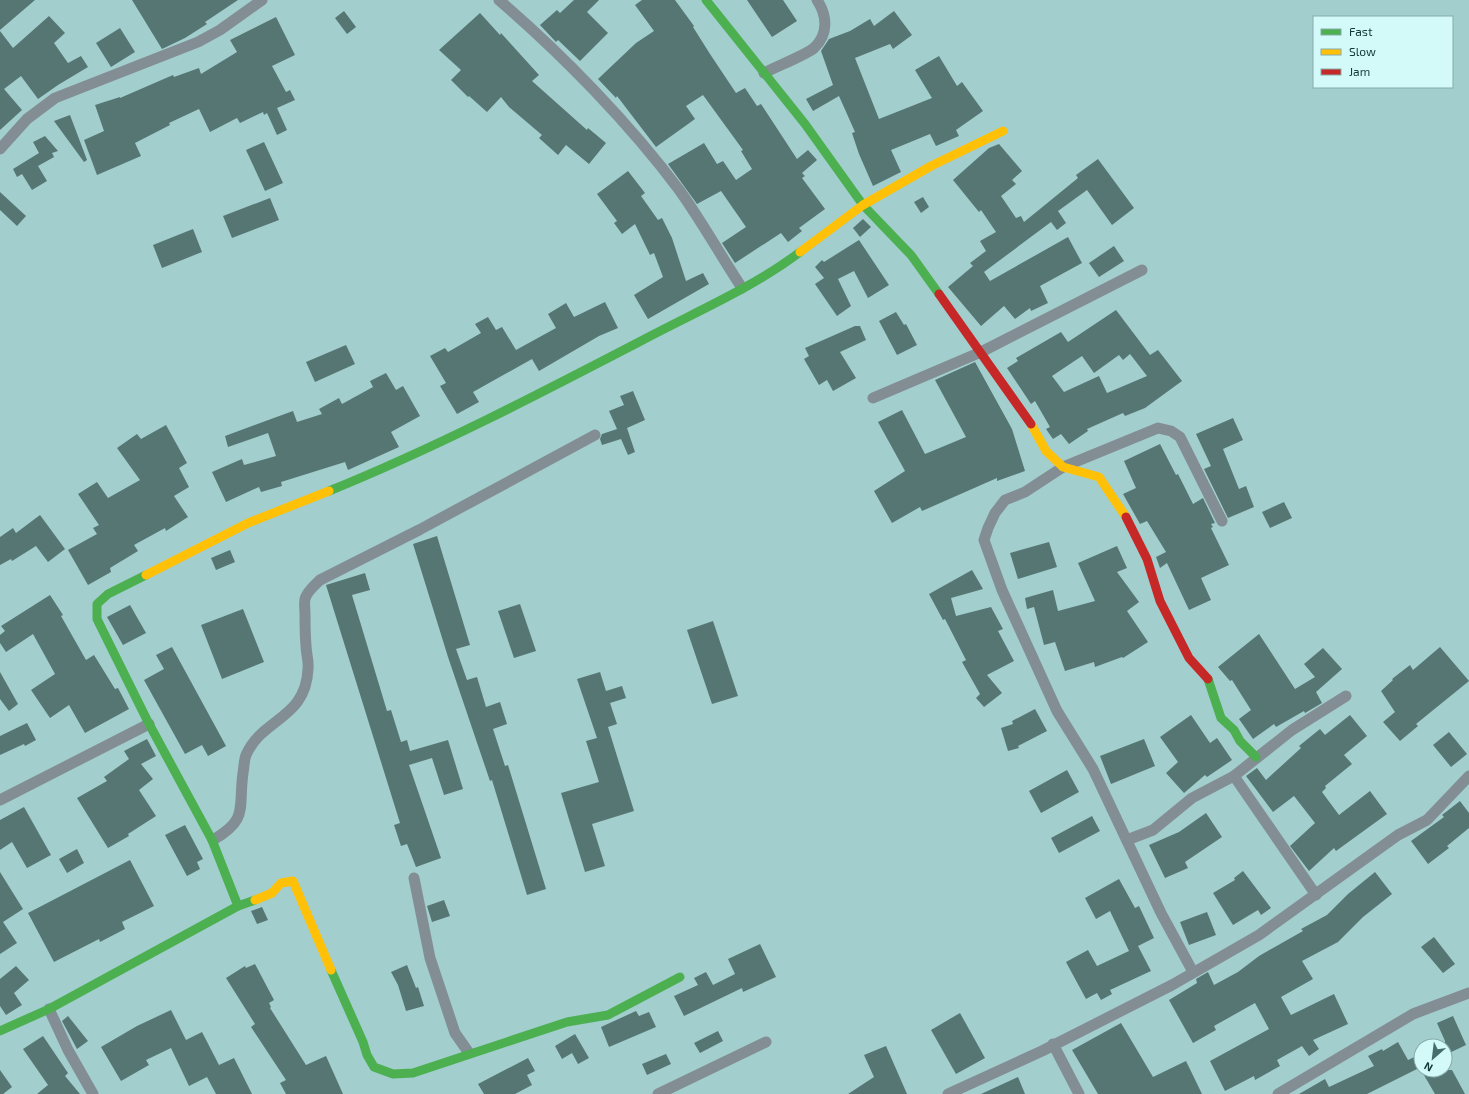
<svg xmlns="http://www.w3.org/2000/svg" width="1469" height="1094" viewBox="0 0 1469 1094" font-family="'Exo 2',sans-serif">
<style>
.building{fill:#567673;fill-rule:evenodd}
.lines{fill:none;stroke-linecap:round;stroke-linejoin:round}
.street{stroke:#838e94;stroke-width:11}
.fast{stroke:#4caf50;stroke-width:9}
.slow{stroke:#ffc107;stroke-width:9}
.jam{stroke:#c62828;stroke-width:9}
</style>
<rect width="100%" height="100%" fill="#a2cece"/>
<g class="building">
<polygon points="0,0 35,0 0,30"/>
<polygon points="132,0 238,0 205,22 207,24 185,38 162,49"/>
<polygon points="574,0 599,0 587,12 608,33 580,61 558,40 556,42 540,25 557,10 560,13"/>
<polygon points="642,0 675,0 694,26 693,27 710,54 736,93 745,88 757,106 761,104 797,159 808,150 817,160 802,173 805,176 802,178 825,209 799,228 802,231 788,242 781,233 735,263 722,243 746,227 721,191 697,204 668,164 704,143 717,164 723,161 736,180 752,169 741,151 743,150 703,95 686,106 695,119 656,147 617,96 616,98 598,79 636,43 654,31 635,5"/>
<polygon points="747,0 783,0 797,21 772,37"/>
<polygon points="344,11 356,27 347,34 335,18"/>
<polygon points="894,11 912,35 893,49 890,44 855,58 879,119 932,98 915,70 939,56 957,86 962,82 983,111 956,130 959,136 936,146 930,134 891,150 901,172 873,186 859,154 852,133 855,132 839,96 813,111 806,99 833,85 821,51 829,39 850,31 870,19 874,26"/>
<polygon points="480,13 500,35 501,33 539,75 532,81 587,130 588,128 606,143 589,164 566,145 558,155 539,138 542,135 509,107 501,97 487,112 469,96 468,97 451,80 461,70 439,50"/>
<polygon points="49,16 65,33 54,43 68,63 81,56 88,67 58,85 38,99 21,76 4,89 22,110 0,130 0,31 13,48"/>
<polygon points="276,17 295,55 272,66 286,92 290,90 295,100 277,108 287,130 277,135 267,113 264,115 263,112 240,123 237,118 210,132 199,109 169,123 170,125 135,143 141,156 97,175 84,140 104,131 95,105 120,97 120,98 173,75 174,77 199,68 201,74 237,52 230,40"/>
<polygon points="120,28 135,52 111,67 96,43"/>
<polygon points="70,115 87,160 84,162 54,121"/>
<polygon points="45,136 58,151 52,153 54,157 38,166 47,181 32,190 22,174 17,177 13,169 39,153 33,142"/>
<polygon points="264,142 283,183 265,191 246,150"/>
<polygon points="999,144 1022,171 1012,180 1016,184 1001,196 1016,218 1021,216 1024,222 1078,178 1076,175 1098,159 1134,208 1112,225 1087,190 1058,211 1066,223 1057,230 1051,222 984,272 990,281 1068,237 1082,263 1040,286 1048,303 1031,311 1030,308 1015,319 1004,306 981,326 948,287 973,266 970,263 986,251 980,241 996,232 981,210 979,212 953,180 989,148"/>
<polygon points="628,171 645,193 641,196 658,220 662,218 672,238 686,281 703,273 709,284 648,319 634,295 663,277 654,253 650,255 635,224 622,234 614,223 617,221 597,194"/>
<polygon points="0,192 26,216 17,226 0,210"/>
<polygon points="923,197 929,207 921,213 914,202"/>
<polygon points="270,198 279,220 232,238 223,216"/>
<polygon points="863,219 871,227 860,237 853,228"/>
<polygon points="193,229 202,252 162,268 153,245"/>
<polygon points="859,240 889,285 868,298 854,271 838,279 851,306 837,316 815,284 824,278 815,267 822,260 824,262"/>
<polygon points="1114,246 1124,261 1099,277 1089,263"/>
<polygon points="605,302 618,328 599,336 539,371 532,359 473,392 479,402 457,414 440,386 446,383 430,356 445,348 448,352 481,333 475,324 488,317 496,330 502,327 516,350 556,328 548,314 566,303 574,317"/>
<path d="M1116,310l34,45 8,-5 24,31 -37,27 -20,8 -2,-3 -36,16 1,2 -19,13 -8,-10 -8,5 -7,-10 4,-2 -15,-26 -4,3 -24,-36 11,-7 -2,-3 45,-26 7,10zM1130,354l17,22 -40,17 -8,-17 -35,16 -12,-16 30,-20 12,17 25,-18 4,5z"/>
<polygon points="896,312 904,325 906,324 917,345 897,355 879,321"/>
<polygon points="855,326 860,326 866,340 840,352 856,378 833,391 827,380 819,385 804,359 809,356 805,348"/>
<polygon points="346,345 355,364 315,382 306,362"/>
<polygon points="975,362 1012,429 1025,471 997,481 997,478 922,511 920,507 892,523 874,491 905,471 878,422 902,410 925,454 966,437 935,380"/>
<polygon points="386,373 396,390 403,386 420,416 391,432 399,447 348,470 345,462 281,482 282,486 261,492 259,487 226,502 212,472 242,459 244,465 276,456 268,433 228,447 225,436 293,411 297,422 322,414 319,409 339,398 342,404 373,387 370,381"/>
<polygon points="633,391 645,420 627,428 635,452 628,455 621,439 602,445 600,439 602,434 617,429 609,411 624,405 620,396"/>
<polygon points="1233,418 1243,440 1223,449 1239,489 1246,486 1254,507 1228,518 1204,469 1211,466 1196,434"/>
<polygon points="166,425 187,463 179,468 189,487 174,496 188,517 166,531 165,528 134,545 138,551 110,568 111,572 88,585 68,550 97,534 93,528 99,525 78,494 97,482 108,498 140,480 117,448 137,434 141,439"/>
<polygon points="1160,444 1176,475 1178,474 1193,504 1203,498 1215,523 1211,524 1213,527 1211,528 1229,565 1201,578 1211,600 1189,610 1167,563 1160,568 1156,557 1166,552 1147,521 1140,524 1123,494 1136,488 1124,461"/>
<polygon points="1284,502 1292,518 1270,528 1262,512"/>
<polygon points="40,515 65,549 48,562 36,546 12,561 11,559 0,565 0,537 13,528 16,533"/>
<polygon points="437,536 470,645 456,649 467,680 477,677 486,707 500,702 507,724 493,729 505,766 508,765 546,889 527,895 492,780 490,781 448,657 413,544"/>
<polygon points="1049,542 1057,567 1018,579 1010,553"/>
<polygon points="1117,546 1127,568 1117,572 1139,602 1127,611 1148,642 1123,658 1122,657 1095,667 1094,662 1065,671 1055,642 1044,645 1034,607 1027,609 1025,598 1053,590 1058,611 1095,601 1078,563"/>
<polygon points="230,550 235,562 216,570 211,558"/>
<polygon points="972,570 983,589 951,598 956,616 991,607 1003,629 998,631 1014,661 987,675 1002,693 984,707 976,698 980,694 962,662 966,660 945,619 943,620 929,594"/>
<polygon points="365,573 370,590 352,595 387,711 391,710 401,742 407,740 410,751 448,740 463,789 444,795 432,758 409,765 441,858 416,867 407,844 401,846 394,825 400,823 326,585"/>
<polygon points="50,595 63,615 61,616 86,660 94,655 115,689 118,688 129,709 85,733 69,705 50,718 31,690 55,674 33,634 6,652 0,643 0,635 5,631 1,626"/>
<polygon points="520,604 536,651 514,658 498,611"/>
<polygon points="130,605 146,633 123,645 107,617"/>
<polygon points="243,609 264,662 222,679 201,625"/>
<polygon points="713,621 738,696 712,704 687,630"/>
<polygon points="1259,634 1295,689 1315,677 1304,664 1323,648 1342,669 1316,692 1322,703 1305,713 1304,711 1276,727 1274,724 1253,739 1239,719 1251,710 1232,680 1230,681 1218,667"/>
<polygon points="172,647 226,746 208,756 202,745 185,754 144,680 164,669 156,655"/>
<polygon points="1440,647 1469,681 1416,724 1418,726 1400,741 1383,722 1395,712 1381,691 1393,680 1392,679 1410,665 1413,670"/>
<polygon points="0,672 18,704 9,711 0,699"/>
<polygon points="600,672 606,691 622,686 626,698 610,703 617,724 608,727 634,811 592,824 605,866 585,872 561,793 599,782 586,741 597,738 577,679"/>
<polygon points="1035,709 1047,731 1018,746 1019,748 1008,751 1001,728 1013,724 1012,721"/>
<polygon points="1191,715 1210,743 1217,738 1232,760 1207,777 1205,775 1184,793 1166,773 1178,762 1160,737"/>
<polygon points="1350,715 1367,736 1344,755 1352,764 1325,786 1326,788 1322,792 1339,815 1370,791 1387,814 1336,851 1334,848 1309,871 1290,846 1315,823 1294,796 1273,812 1246,776 1257,768 1266,780 1301,748 1299,746 1320,729 1325,735"/>
<polygon points="27,723 36,740 25,746 24,744 0,755 0,736"/>
<polygon points="1449,732 1467,754 1451,767 1433,745"/>
<polygon points="147,739 156,756 141,764 153,779 139,790 156,816 128,834 129,836 108,848 77,798 107,781 104,777 129,759 124,751"/>
<polygon points="1144,739 1155,766 1111,784 1100,756"/>
<polygon points="1067,770 1079,792 1041,813 1029,791"/>
<polygon points="1460,801 1469,813 1469,828 1447,846 1449,848 1428,864 1411,841 1444,817 1442,815"/>
<polygon points="24,807 51,855 27,868 12,842 0,850 0,820"/>
<polygon points="1206,813 1222,837 1185,862 1188,868 1165,878 1149,845 1179,832"/>
<polygon points="1092,816 1100,831 1059,853 1051,838"/>
<polygon points="185,825 203,859 197,862 200,869 187,876 165,835"/>
<polygon points="77,849 84,863 67,873 59,859"/>
<polygon points="130,860 154,906 122,922 125,929 100,942 99,939 54,962 28,913"/>
<polygon points="1243,871 1271,908 1261,915 1258,910 1233,925 1213,893 1235,880 1234,878"/>
<polygon points="0,872 23,909 3,922 17,943 0,954"/>
<polygon points="1375,872 1392,894 1363,917 1338,942 1302,961 1313,979 1281,997 1291,1015 1334,994 1348,1024 1313,1040 1319,1049 1309,1056 1302,1046 1277,1060 1280,1066 1255,1080 1254,1076 1225,1091 1210,1061 1269,1029 1255,1003 1214,1026 1216,1030 1193,1043 1169,1000 1197,983 1196,979 1208,972 1214,985 1238,972 1259,956 1303,931 1301,929 1327,915 1348,894"/>
<polygon points="1119,879 1135,908 1139,906 1154,938 1138,946 1151,971 1110,990 1112,994 1101,1000 1097,993 1086,999 1066,962 1088,950 1097,966 1129,951 1110,911 1096,919 1085,898"/>
<polygon points="444,900 450,916 432,922 427,906"/>
<polygon points="262,907 268,920 257,924 251,911"/>
<polygon points="1207,912 1216,935 1189,945 1180,922"/>
<polygon points="1434,937 1455,964 1443,973 1421,947"/>
<polygon points="760,944 776,977 743,992 742,988 684,1016 674,996 698,985 694,978 706,972 713,985 735,974 728,959"/>
<polygon points="255,964 274,1000 269,1003 271,1007 270,1008 306,1065 326,1056 343,1094 286,1094 280,1083 286,1080 251,1027 255,1024 226,978 245,966 246,968"/>
<polygon points="407,965 416,988 418,987 424,1006 406,1011 398,985 391,972"/>
<polygon points="16,966 29,980 14,993 22,1005 6,1015 0,1006 0,979"/>
<polygon points="171,1010 186,1040 202,1032 219,1065 234,1058 252,1094 216,1094 207,1077 189,1086 171,1048 146,1060 149,1065 121,1081 101,1047 137,1026"/>
<polygon points="636,1011 639,1016 649,1012 656,1027 609,1047 601,1027"/>
<polygon points="960,1013 985,1058 956,1074 931,1030"/>
<polygon points="68,1016 88,1041 77,1049 62,1021"/>
<polygon points="1453,1016 1466,1045 1445,1055 1445,1041 1437,1023"/>
<polygon points="1121,1023 1153,1077 1186,1061 1202,1094 1098,1094 1072,1050"/>
<polygon points="718,1031 723,1041 700,1053 694,1043"/>
<polygon points="575,1034 589,1058 578,1064 572,1053 562,1059 555,1046"/>
<polygon points="43,1036 68,1073 65,1076 80,1094 37,1094 48,1085 23,1049"/>
<polygon points="1398,1042 1408,1060 1421,1054 1421,1067 1367,1094 1299,1094 1325,1079 1329,1087 1374,1066 1368,1056 1382,1049 1383,1051"/>
<polygon points="886,1046 907,1094 848,1094 874,1077 864,1055"/>
<polygon points="666,1054 671,1064 647,1075 642,1064"/>
<polygon points="528,1058 535,1071 527,1075 532,1085 515,1094 484,1094 478,1084"/>
<polygon points="0,1070 12,1087 3,1094 0,1094"/>
<polygon points="1421,1070 1452,1070 1465,1094 1435,1094"/>
<polygon points="1018,1077 1025,1094 981,1094"/>
</g>
<g class="lines">
<g class="street">
<path d="M499,0c64,55 131,124 181,191 22,31 41,65 62,97"/>
<path d="M764,73c11,-6 42,-18 50,-25 15,-14 13,-33 3,-48"/>
<polyline points="0,149 27,119 55,98 198,42 220,30 262,0"/>
<polyline points="873,398 981,352 1142,270"/>
<polyline points="1234,776 1316,895"/>
<polyline points="0,800 149,724"/>
<path d="M213,840c36,-21 25,-31 30,-67 1,-5 1,-13 3,-18 16,-37 60,-36 62,-86 1,-8 -2,-16 -2,-24 -1,-10 -1,-21 -1,-31 0,-4 -1,-11 0,-15 2,-8 10,-14 15,-19l99,-50 176,-95"/>
<polyline points="1127,840 1153,830 1192,798 1234,776 1292,730 1346,696"/>
<polyline points="414,878 430,958 455,1033 469,1053"/>
<polyline points="1193,972 1161,913 1093,769 1057,711 1002,590 984,540 988,528 995,513 1005,500 1025,492 1063,467 1158,428 1171,431 1180,437 1222,521"/>
<polyline points="49,1009 68,1050 93,1094"/>
<polyline points="1053,1044 1079,1094"/>
<polyline points="658,1094 766,1042"/>
<polyline points="948,1094 1042,1051 1172,985 1259,935 1398,835 1427,820 1469,776"/>
<polyline points="1278,1094 1413,1014 1469,993"/>
</g>
<g class="fast">
<polyline points="706,0 805,124 863,205 911,255 939,294"/>
<path d="M329,491c106,-43 208,-96 310,-149 52,-28 114,-54 161,-90"/>
<polyline points="146,575 108,594 97,604 97,619 148,722 212,840 238,906"/>
<polyline points="1208,679 1221,718 1234,730 1240,741 1256,757"/>
<polyline points="331,970 363,1042 367,1055 374,1067 393,1074 413,1073 567,1022 608,1015 680,977"/>
<polyline points="0,1031 49,1009 238,906 255,900"/>
</g>
<g class="slow">
<polyline points="800,252 863,205 931,166 1003,131"/>
<polyline points="1031,424 1046,451 1063,467 1099,477 1126,517"/>
<polyline points="146,575 248,523 329,491"/>
<polyline points="255,900 272,893 281,883 293,881 331,970"/>
</g>
<g class="jam">
<polyline points="939,294 1031,424"/>
<polyline points="1126,517 1147,559 1160,601 1189,658 1208,679"/>
</g>
</g>
<rect x="1313" y="16" width="140" height="72" fill="#d3f9f8" stroke="#87acab"/>
<rect x="1321" y="29" width="20" height="6" fill="#4caf50" stroke="#87acab"/>
<text x="1349" y="36" font-size="12" fill="#163838">Fast</text>
<rect x="1321" y="49" width="20" height="6" fill="#ffc107" stroke="#87acab"/>
<text x="1349" y="56" font-size="12" fill="#163838">Slow</text>
<rect x="1321" y="69" width="20" height="6" fill="#c62828" stroke="#87acab"/>
<text x="1349" y="76" font-size="12" fill="#163838">Jam</text>
<g transform="translate(1433 1058) rotate(208)"><circle r="19" fill="#d3f9f8" stroke="#87acab"/>
<path d="M0-3L7 15L0 10L-7 15Z" fill="#476c6c"/>
<text y="-6" font-size="11" font-weight="bold" text-anchor="middle" fill="#163838">N</text>
</g>
</svg>
